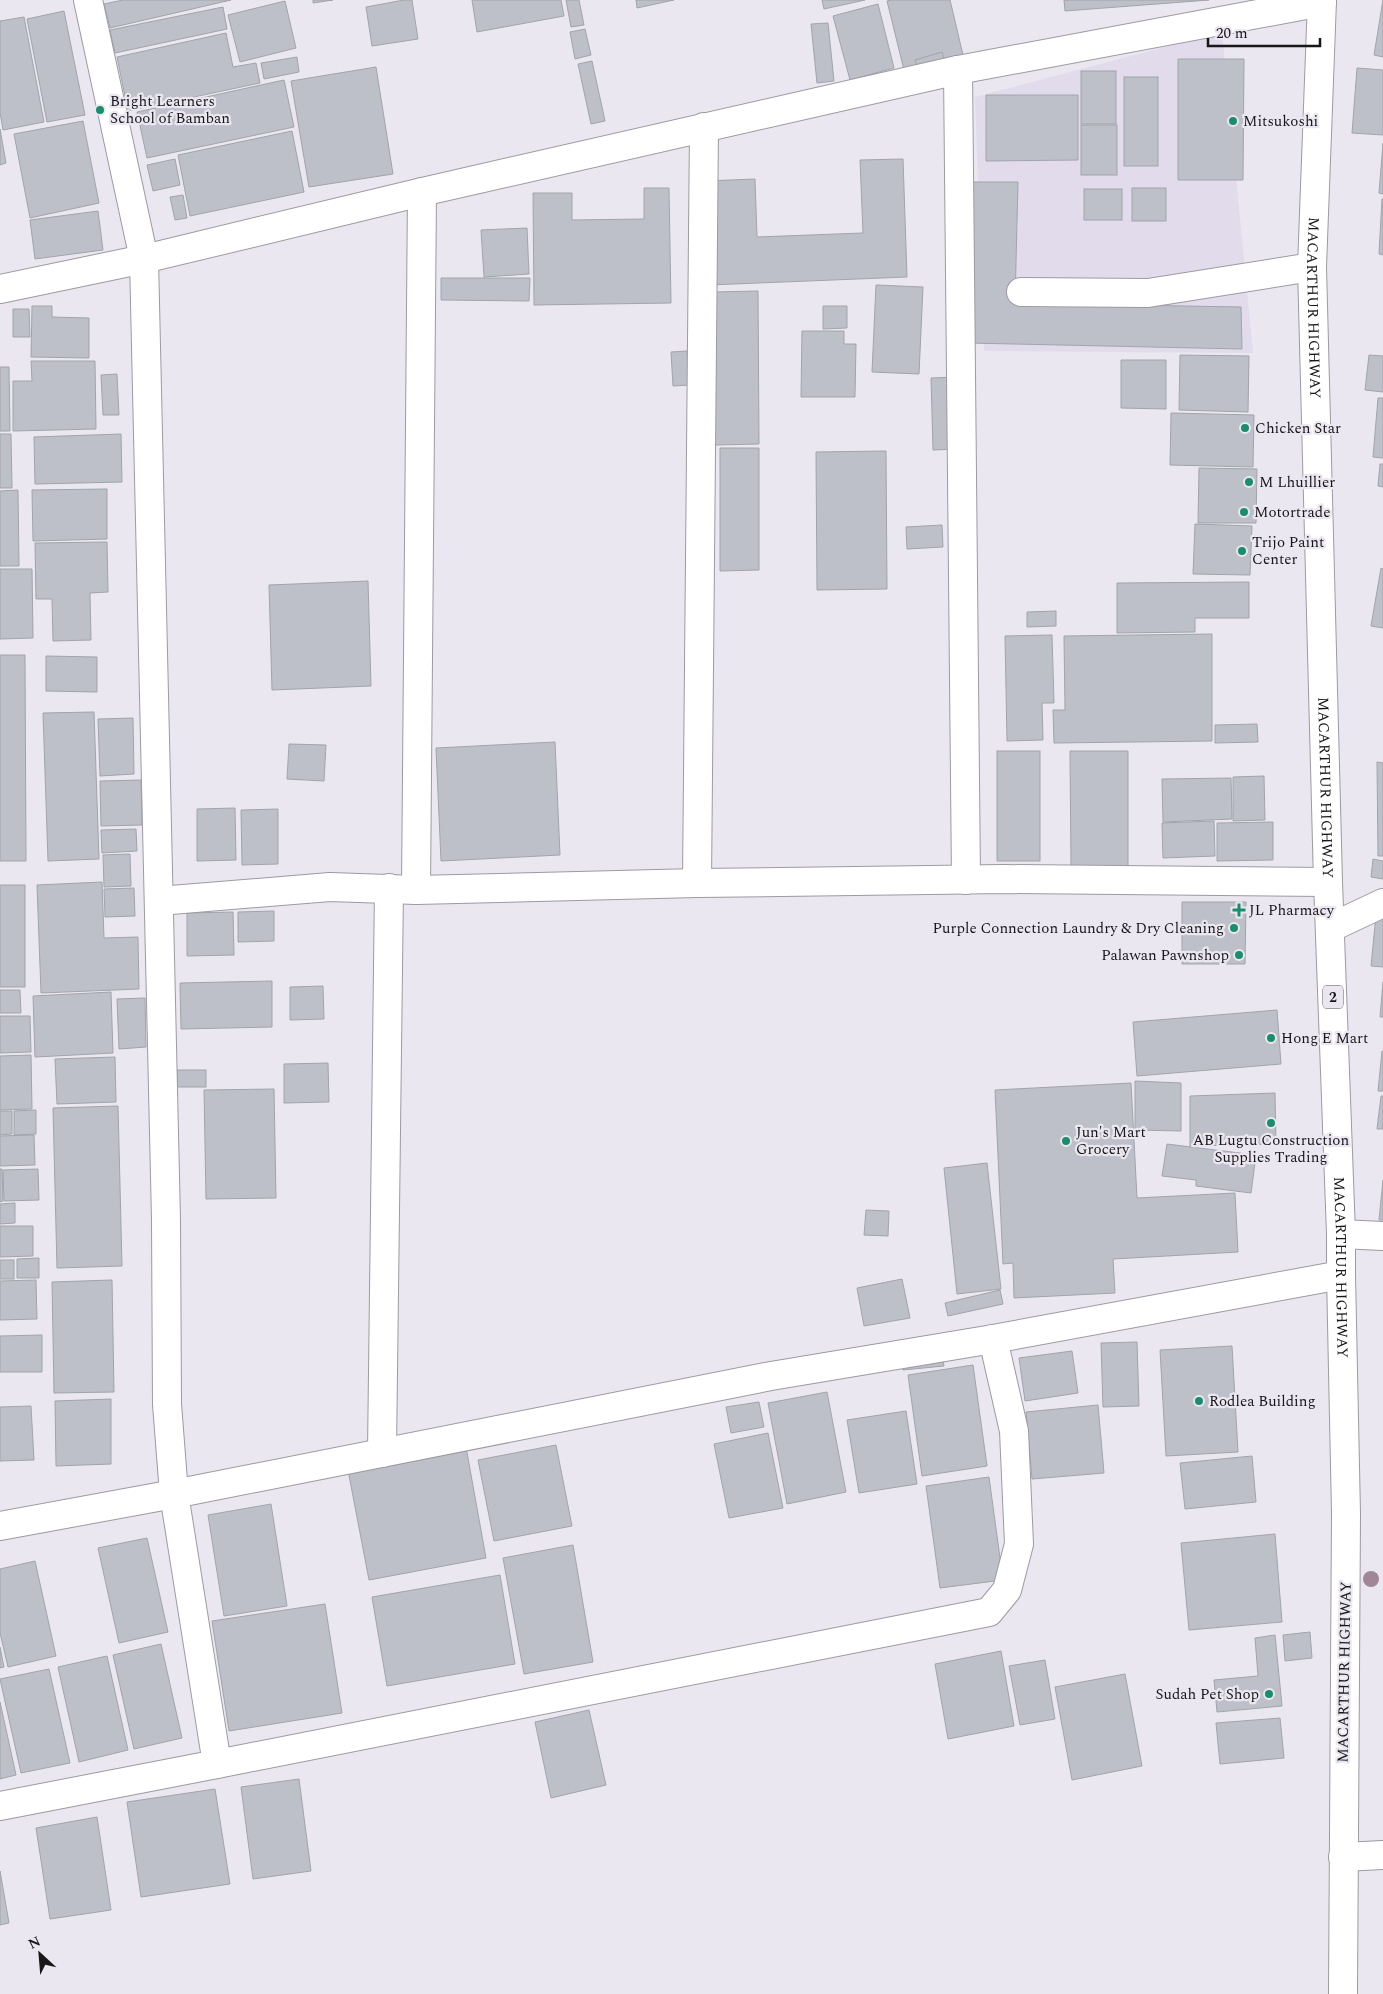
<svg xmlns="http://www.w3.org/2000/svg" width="1383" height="1994" viewBox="0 0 1383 1994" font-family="Spectral,serif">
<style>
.built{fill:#e1dbec}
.building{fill:#bec0c9;stroke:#a1a4ac}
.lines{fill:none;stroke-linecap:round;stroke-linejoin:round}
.minor-casing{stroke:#9d9aa2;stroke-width:30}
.highway-casing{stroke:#9d9aa2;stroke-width:30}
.minor{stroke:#fff;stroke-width:28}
.highway{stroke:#fff;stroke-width:28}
.tree{fill:#a18695}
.poi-dot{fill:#1a8d6e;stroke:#eae7f0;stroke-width:2}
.labels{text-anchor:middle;stroke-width:4.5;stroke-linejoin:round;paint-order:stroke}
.shield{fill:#eae7f0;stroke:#56555a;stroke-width:1}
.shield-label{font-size:14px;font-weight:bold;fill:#171619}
.poi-label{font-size:15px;fill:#171619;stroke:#eae7f0;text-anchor:start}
.street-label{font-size:15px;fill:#171619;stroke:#eae7f0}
</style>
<rect width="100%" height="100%" fill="#eae7f0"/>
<polygon class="built" points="1222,32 1253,353 984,351 975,97"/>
<g class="building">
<polygon points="123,0 231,0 110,28 104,4"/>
<polygon points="313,0 333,0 313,3"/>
<polygon points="404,0 412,0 418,39 372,46 366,7"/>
<polygon points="472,0 561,0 564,16 477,32"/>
<polygon points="566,0 579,0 584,25 571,27"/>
<polygon points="636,0 674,0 637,8"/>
<polygon points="822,0 865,0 824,9"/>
<polygon points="892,0 950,0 963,55 904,70 887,1"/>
<polygon points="1064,0 1209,0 1065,11"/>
<polygon points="1383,0 1383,57 1374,55"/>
<polygon points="285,1 296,48 240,62 228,15"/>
<polygon points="878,4 894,68 850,80 833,16"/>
<polygon points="223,7 227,29 115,53 110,30"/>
<polygon points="64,11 85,115 47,122 27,19"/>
<polygon points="24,17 44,122 3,130 0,112 0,21"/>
<polygon points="828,23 834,81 817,83 811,24"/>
<polygon points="585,29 591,55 575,59 570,32"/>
<polygon points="226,33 233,67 256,63 260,83 128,111 117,57"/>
<polygon points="942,52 946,65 919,73 915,60"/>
<polygon points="297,57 299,72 264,79 261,63"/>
<polygon points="1178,59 1244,59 1243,180 1178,180"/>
<polygon points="592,61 605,121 591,124 578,64"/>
<polygon points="376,67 393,174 309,187 291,81"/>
<polygon points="1357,68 1383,70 1383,135 1352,133"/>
<rect x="1081" y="71" width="35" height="53"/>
<rect x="1124" y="77" width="34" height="89"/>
<polygon points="284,80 294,127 147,158 137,112"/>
<polygon points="986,95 1078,95 1078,160 986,161"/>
<polygon points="83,121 99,203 30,218 14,134"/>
<rect x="1081" y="125" width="36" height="50"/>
<polygon points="0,129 6,163 0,165"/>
<polygon points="292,131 304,192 190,216 178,155"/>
<polygon points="1383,143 1383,194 1379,193"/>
<polygon points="175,159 180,185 153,191 147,165"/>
<polygon points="903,159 907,277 709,285 705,181 755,179 757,237 863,233 860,160"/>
<polygon points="971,182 1018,182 1015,303 1241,307 1242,349 968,343"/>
<polygon points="644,188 669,188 671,303 534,305 533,193 572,193 572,220 644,219"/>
<rect x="1132" y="188" width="34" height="33"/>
<rect x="1084" y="189" width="38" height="31"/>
<polygon points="183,195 187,218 175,220 170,197"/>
<polygon points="1382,199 1383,199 1383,255 1379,254"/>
<polygon points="98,211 103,250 35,259 30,220"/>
<polygon points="527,228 529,274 484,277 481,230"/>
<polygon points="441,278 530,278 529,301 441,300"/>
<polygon points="876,285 923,287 919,374 872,372"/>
<polygon points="758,291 759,444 715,445 714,292"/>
<polygon points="32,306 52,306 52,317 89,318 89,358 31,357"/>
<polygon points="823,306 847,306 847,328 823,329"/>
<polygon points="13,309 29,309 30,337 13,337"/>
<polygon points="802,331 844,331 844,344 856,344 855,397 801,397"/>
<polygon points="687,351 689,385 673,386 671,352"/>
<polygon points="1180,355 1249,356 1248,412 1179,410"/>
<polygon points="1369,355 1383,356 1383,392 1365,390"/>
<polygon points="1121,360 1166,360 1166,409 1121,408"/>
<polygon points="31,361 95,361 96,429 13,431 13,381 32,381"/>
<polygon points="0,367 9,367 10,431 0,431"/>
<polygon points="117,374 119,415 103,415 101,375"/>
<polygon points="956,377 957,449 933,450 931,378"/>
<polygon points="1378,398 1383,398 1383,458 1373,457"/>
<polygon points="1171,413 1254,415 1253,467 1170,465"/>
<polygon points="0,434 11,434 12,488 0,488"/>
<polygon points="121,434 122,482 35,484 34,437"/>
<polygon points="720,448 759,448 759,570 720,571"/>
<polygon points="886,451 887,589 817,590 816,452"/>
<polygon points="1380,464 1383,464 1383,487 1378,486"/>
<polygon points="1199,468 1257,469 1256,523 1198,523"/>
<polygon points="107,489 107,539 33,541 32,490"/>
<polygon points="18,490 19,566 0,566 0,491"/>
<polygon points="1195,524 1252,526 1250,575 1193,574"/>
<polygon points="942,525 943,547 907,549 906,527"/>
<polygon points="107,542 108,592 90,593 91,640 53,641 52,599 36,599 35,543"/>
<polygon points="1381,568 1383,569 1383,628 1371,626"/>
<polygon points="0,569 32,569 33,638 0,639"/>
<polygon points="368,581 371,686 272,690 269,585"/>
<polygon points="1249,582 1249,618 1195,618 1195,632 1117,633 1117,583"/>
<polygon points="1056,611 1056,626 1027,627 1027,612"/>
<polygon points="1212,634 1212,741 1054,743 1053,710 1065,710 1064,636"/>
<polygon points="1052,635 1054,703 1042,703 1043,740 1007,741 1005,636"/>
<polygon points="0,655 25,655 26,861 0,861"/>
<polygon points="46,656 97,657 97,692 46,691"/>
<polygon points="94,712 99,859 48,861 43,713"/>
<polygon points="133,718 134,774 100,776 98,719"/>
<polygon points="1257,724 1258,742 1215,743 1215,725"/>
<polygon points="555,742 560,855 441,861 436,748"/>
<polygon points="289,744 326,745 324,781 287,779"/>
<rect x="997" y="751" width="43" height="110"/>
<polygon points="1070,751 1128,751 1128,866 1071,866"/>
<polygon points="1377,762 1383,763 1383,856 1378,856"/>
<polygon points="1264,776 1265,820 1233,821 1233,777"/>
<polygon points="1231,778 1232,819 1163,822 1162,779"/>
<polygon points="141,780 142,825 101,826 100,781"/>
<polygon points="235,808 236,860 197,861 197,809"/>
<polygon points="278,809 278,864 242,865 241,810"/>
<polygon points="1214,821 1215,856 1163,858 1162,823"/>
<polygon points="1273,822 1273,860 1217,861 1217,823"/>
<polygon points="136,829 137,851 102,853 101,830"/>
<polygon points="130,854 131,886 104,887 103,855"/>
<polygon points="1373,859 1383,861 1383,879 1371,877"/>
<polygon points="102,882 104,938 138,937 139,989 41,993 37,885"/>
<rect x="0" y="885" width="25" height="102"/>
<polygon points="134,888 135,916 105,917 104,889"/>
<polygon points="1182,902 1246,902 1245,964 1182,964"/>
<polygon points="274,911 274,941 238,942 238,912"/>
<polygon points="233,912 234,955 187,956 187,913"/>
<polygon points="1376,915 1383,915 1383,967 1371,966"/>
<polygon points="272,981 272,1027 181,1029 180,983"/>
<polygon points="1383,982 1383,1017 1380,1017"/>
<polygon points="323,986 324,1019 290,1020 290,987"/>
<polygon points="0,990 20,990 21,1013 0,1013"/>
<polygon points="111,992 113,1053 35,1057 33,996"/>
<polygon points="145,998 146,1047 119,1049 117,999"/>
<polygon points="1277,1010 1281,1064 1137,1076 1133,1022"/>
<polygon points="0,1016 30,1016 31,1052 0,1053"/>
<polygon points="1382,1051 1383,1051 1383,1091 1378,1091"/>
<polygon points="31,1055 32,1109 0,1110 0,1056"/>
<polygon points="115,1057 116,1102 57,1104 55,1059"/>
<polygon points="328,1063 329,1102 284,1103 284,1064"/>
<rect x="177" y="1070" width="29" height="17"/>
<polygon points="1135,1081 1181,1083 1181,1131 1135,1130"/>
<polygon points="1131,1083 1137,1198 1235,1193 1238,1252 1113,1259 1115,1293 1014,1298 1013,1263 1003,1264 995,1090"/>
<polygon points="274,1089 276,1198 206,1199 204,1090"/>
<polygon points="1275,1093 1276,1144 1190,1146 1190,1096"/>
<polygon points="1381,1096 1383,1096 1383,1129 1377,1129"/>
<polygon points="118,1106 122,1266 57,1268 53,1108"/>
<polygon points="36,1110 36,1134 14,1135 14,1111"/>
<polygon points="0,1111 12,1111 12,1134 0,1135"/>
<polygon points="34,1135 35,1165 0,1166 0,1136"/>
<polygon points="1167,1144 1256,1155 1251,1193 1196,1186 1196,1180 1162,1176"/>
<polygon points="987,1163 1001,1289 957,1294 944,1168"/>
<polygon points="0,1169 2,1169 3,1201 0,1202"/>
<polygon points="38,1169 39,1200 4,1201 3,1170"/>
<polygon points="1383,1180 1383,1220 1379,1220"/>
<polygon points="15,1203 15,1223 0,1224 0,1204"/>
<polygon points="866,1210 889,1211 888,1236 864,1235"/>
<polygon points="0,1226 33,1226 33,1256 0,1257"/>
<polygon points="39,1258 39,1278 17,1278 17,1259"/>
<rect x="0" y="1260" width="14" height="19"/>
<polygon points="902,1279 910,1318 864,1326 857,1288"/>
<polygon points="36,1280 37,1319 0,1320 0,1281"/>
<polygon points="112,1280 114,1392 54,1393 52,1282"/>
<polygon points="1000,1290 1003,1304 948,1316 945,1303"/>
<polygon points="42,1335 42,1372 0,1372 0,1336"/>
<polygon points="1137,1342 1139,1406 1103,1407 1101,1343"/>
<polygon points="1232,1346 1238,1452 1166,1456 1160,1350"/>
<polygon points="1072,1351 1078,1393 1025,1401 1019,1358"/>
<polygon points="942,1353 944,1366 903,1370 901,1359"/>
<polygon points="973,1365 987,1466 922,1476 908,1375"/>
<polygon points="827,1392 846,1492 787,1504 768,1403"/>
<polygon points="111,1399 111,1464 56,1466 55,1401"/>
<polygon points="759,1402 764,1427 731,1433 726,1407"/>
<polygon points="1098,1405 1104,1473 1032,1479 1026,1412"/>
<polygon points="31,1406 34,1460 0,1461 0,1407"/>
<polygon points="906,1411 917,1484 859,1493 847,1420"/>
<polygon points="768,1433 783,1508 729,1518 714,1444"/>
<polygon points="556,1445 572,1526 494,1541 478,1460"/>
<polygon points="466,1447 486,1558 369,1580 348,1470"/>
<polygon points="1252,1456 1256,1502 1185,1509 1180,1463"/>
<polygon points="989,1477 1003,1580 940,1588 926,1486"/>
<polygon points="271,1504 287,1606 224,1616 208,1515"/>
<polygon points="1275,1534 1282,1622 1189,1630 1181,1543"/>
<polygon points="147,1538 168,1632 119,1643 98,1548"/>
<polygon points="573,1545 593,1662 524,1674 503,1558"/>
<polygon points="35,1561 56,1656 8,1667 0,1633 0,1569"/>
<polygon points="500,1575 515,1664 387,1686 372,1597"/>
<polygon points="325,1604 342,1713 229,1731 212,1621"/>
<polygon points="1310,1632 1312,1658 1285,1661 1283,1635"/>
<polygon points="1275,1635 1282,1706 1217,1712 1214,1680 1258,1676 1255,1638"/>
<polygon points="161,1644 182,1738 134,1749 113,1655"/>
<polygon points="0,1647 4,1667 0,1668"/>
<polygon points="1001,1651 1014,1726 948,1739 935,1664"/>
<polygon points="107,1656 128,1750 79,1762 58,1667"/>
<polygon points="1045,1660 1055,1719 1020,1725 1009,1666"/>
<polygon points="49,1669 70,1763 21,1773 0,1679"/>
<polygon points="1125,1674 1142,1766 1072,1780 1055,1687"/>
<polygon points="0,1702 16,1775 0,1779"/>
<polygon points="589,1710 606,1785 551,1798 535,1722"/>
<polygon points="1280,1718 1284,1758 1220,1764 1216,1723"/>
<polygon points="299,1779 311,1871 253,1879 241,1787"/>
<polygon points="215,1789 230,1884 141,1897 127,1802"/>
<polygon points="97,1817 111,1910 50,1919 36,1828"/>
<polygon points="0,1871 9,1923 0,1925"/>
</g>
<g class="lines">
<defs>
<g id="minor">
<polyline points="958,70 966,880"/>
<polyline points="0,289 144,259 422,192 958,70 1322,2"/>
<polyline points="1021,292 1148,293 1312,267"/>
<polyline points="697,883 704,127"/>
<polyline points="416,890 422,192"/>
<polyline points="159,901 330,887 416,890 697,883 1004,879 1328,882"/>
<polyline points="1330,928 1383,903"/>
<polyline points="1341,1234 1383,1236"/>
<polyline points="382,1453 389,888"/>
<polyline points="0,1526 174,1494 771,1376 993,1339 1341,1275"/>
<polyline points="217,1764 989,1612 1007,1590 1019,1544 1014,1431 993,1339"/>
<polyline points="0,1806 217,1764 174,1494 167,1404 166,1220 144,259 88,0"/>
<polyline points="1343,1857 1383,1855"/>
</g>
<g id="highway">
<path id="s1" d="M1322,0l-10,267 16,615 13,352v41l5,239 -3,480"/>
</g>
</defs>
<use href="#minor" class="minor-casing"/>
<use href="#highway" class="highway-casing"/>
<use href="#minor" class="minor"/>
<use href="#highway" class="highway"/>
</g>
<circle class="tree" cx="1371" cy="1579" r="8"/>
<g class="poi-dot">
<circle cx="100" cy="110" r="5"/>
<circle cx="1233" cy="121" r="5"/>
<circle cx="1245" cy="428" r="5"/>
<circle cx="1249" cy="482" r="5"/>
<circle cx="1244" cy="512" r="5"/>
<circle cx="1242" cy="551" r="5"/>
<path d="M1236.5 902.5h5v5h5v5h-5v5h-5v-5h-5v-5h5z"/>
<circle cx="1234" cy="928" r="5"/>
<circle cx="1239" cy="955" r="5"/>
<circle cx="1271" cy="1038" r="5"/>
<circle cx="1271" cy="1123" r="5"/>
<circle cx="1066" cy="1141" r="5"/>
<circle cx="1199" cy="1401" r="5"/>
<circle cx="1269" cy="1694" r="5"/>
</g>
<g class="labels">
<rect class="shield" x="1323" y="985.5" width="20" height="23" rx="4"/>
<g class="shield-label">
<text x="1333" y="1002">2</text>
</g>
<g class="poi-label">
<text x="110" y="106">Bright Learners<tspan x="110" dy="17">School of Bamban</tspan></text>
<text x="1243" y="126">Mitsukoshi</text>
<text x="1255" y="433">Chicken Star</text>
<text x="1259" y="487">M Lhuillier</text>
<text x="1254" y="517">Motortrade</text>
<text x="1252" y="547">Trijo Paint<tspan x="1252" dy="17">Center</tspan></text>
<text x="1249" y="915">JL Pharmacy</text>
<text x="1224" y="933" text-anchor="end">Purple Connection Laundry &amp; Dry Cleaning</text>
<text x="1229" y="960" text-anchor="end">Palawan Pawnshop</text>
<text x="1281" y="1043">Hong E Mart</text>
<text x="1076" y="1137">Jun's Mart<tspan x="1076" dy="17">Grocery</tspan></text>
<text x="1271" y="1145" text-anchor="middle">AB Lugtu Construction<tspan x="1271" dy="17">Supplies Trading</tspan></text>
<text x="1209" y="1406">Rodlea Building</text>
<text x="1259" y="1699" text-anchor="end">Sudah Pet Shop</text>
</g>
<g class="street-label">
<text dy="5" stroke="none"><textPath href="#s1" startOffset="308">MACARTHUR HIGHWAY</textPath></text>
<text dy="5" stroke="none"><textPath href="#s1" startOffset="788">MACARTHUR HIGHWAY</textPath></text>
<text dy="5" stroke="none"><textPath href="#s1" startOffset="1268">MACARTHUR HIGHWAY</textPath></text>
<text transform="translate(1344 1672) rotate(-89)" y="5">MACARTHUR HIGHWAY</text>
</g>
</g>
<g transform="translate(40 1954) rotate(334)" stroke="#eae7f0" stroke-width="4" paint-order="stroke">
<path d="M0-4L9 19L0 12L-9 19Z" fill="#171619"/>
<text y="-8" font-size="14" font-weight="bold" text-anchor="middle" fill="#171619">N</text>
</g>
<path d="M1208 38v8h112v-8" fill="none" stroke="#171619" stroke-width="2.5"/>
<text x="1216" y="38" font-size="15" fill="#171619" stroke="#eae7f0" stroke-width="4" paint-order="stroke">20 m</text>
</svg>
